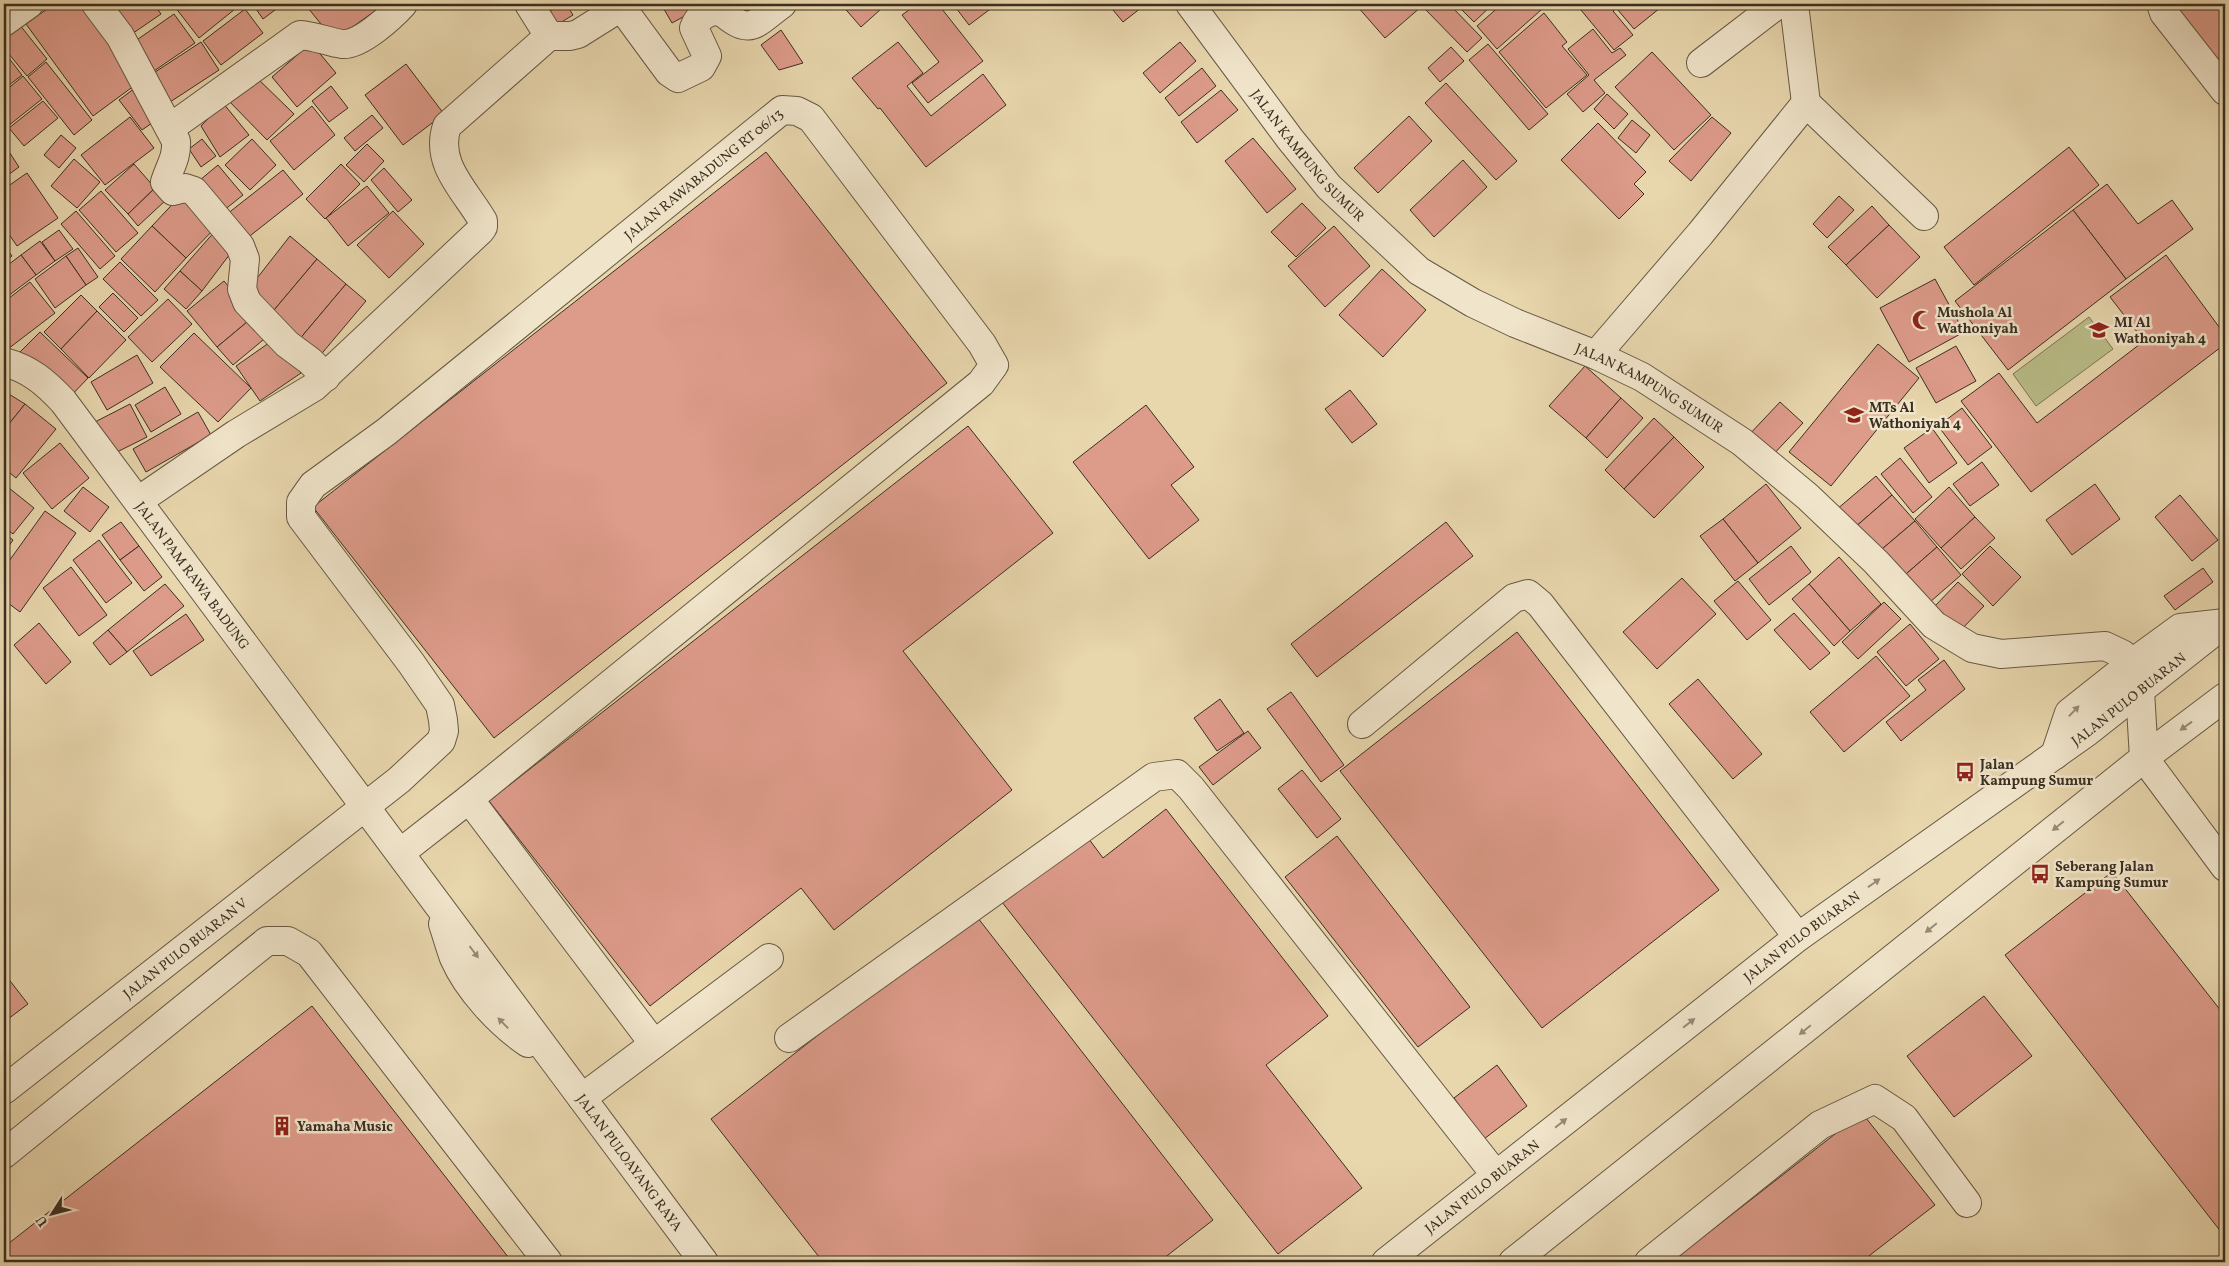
<svg xmlns="http://www.w3.org/2000/svg" width="2229" height="1266" viewBox="0 0 2229 1266" font-family="Vollkorn,serif">
<style>
.green{fill:#b9bd88;stroke:#7a7654}
.building{fill:#dd9b8a;stroke:#3b2f21}
.lines{fill:none;stroke-linecap:round;stroke-linejoin:round}
.minor-casing{stroke:#665944;stroke-width:30}
.minor{stroke:#f0e4ca;stroke-width:28}
.oneway{fill:#968a76}
.labels{text-anchor:middle;stroke-width:5;stroke-linejoin:round;paint-order:stroke}
.street-label{font-size:14px;fill:#3b2f21;stroke:#f0e4ca}
.poi-label{font-size:14px;font-weight:bold;fill:#3b2f21;stroke:#f0e4ca;text-anchor:start}
</style>
<rect width="100%" height="100%" fill="#e8d6ad"/>
<filter id="stains"><feTurbulence type="fractalNoise" baseFrequency=".004" numOctaves="4"/><feColorMatrix values="0 0 0 0 .2 0 0 0 0 .09 0 0 0 0 .02 0 0 0 .5 -.17"/></filter>
<radialGradient id="worn" r=".72"><stop offset=".6" stop-color="#630" stop-opacity="0"/><stop offset="1" stop-color="#630" stop-opacity=".3"/></radialGradient>
<polygon class="green" points="2089,317 2113,349 2036,406 2013,374"/>
<g class="building">
<polygon points="54,4 87,4 142,80 93,116 26,24"/>
<polygon points="116,4 154,4 161,14 126,38 107,9"/>
<polygon points="179,4 240,4 240,5 199,38 175,7"/>
<polygon points="257,4 283,4 263,19 254,6"/>
<polygon points="313,4 370,4 375,11 334,40 308,8"/>
<polygon points="561,4 566,4 573,15 555,26 547,13"/>
<polygon points="661,4 701,4 703,6 672,23"/>
<polygon points="741,4 770,4 751,17"/>
<polygon points="841,4 877,4 881,9 861,27"/>
<polygon points="917,4 938,4 983,61 928,103 912,83 939,62 902,15"/>
<polygon points="953,4 997,4 969,25"/>
<polygon points="1108,4 1146,4 1123,22"/>
<polygon points="1360,4 1418,4 1421,7 1385,38 1357,6"/>
<polygon points="1428,4 1449,4 1482,38 1467,52 1424,8"/>
<polygon points="1456,4 1493,4 1474,22"/>
<polygon points="1502,4 1536,4 1541,10 1497,49 1477,26"/>
<polygon points="1576,4 1622,4 1613,11 1633,35 1614,50"/>
<polygon points="1627,4 1665,4 1634,29 1618,10"/>
<polygon points="2187,4 2225,4 2225,69 2179,10"/>
<polygon points="245,9 263,33 221,65 203,41"/>
<polygon points="1544,13 1567,42 1562,46 1587,75 1546,108 1499,52"/>
<polygon points="174,14 195,43 151,73 131,44"/>
<polygon points="15,19 47,59 27,76 4,48 4,28"/>
<polygon points="1593,29 1612,53 1620,48 1626,55 1594,80 1605,93 1583,112 1567,94 1589,75 1568,49"/>
<polygon points="781,30 803,63 779,70 761,45"/>
<polygon points="201,42 219,70 167,104 149,76"/>
<polygon points="898,42 923,73 907,86 931,116 983,74 1006,105 926,167 880,108 878,109 852,78"/>
<polygon points="1180,42 1196,61 1160,93 1143,73"/>
<polygon points="311,43 336,73 297,107 272,77"/>
<polygon points="1488,44 1548,114 1529,130 1469,60"/>
<polygon points="1451,47 1464,61 1440,82 1428,68"/>
<polygon points="4,52 22,75 4,89"/>
<polygon points="1652,52 1711,115 1674,150 1615,87"/>
<polygon points="46,62 92,120 74,135 28,77"/>
<polygon points="406,64 444,114 403,145 365,95"/>
<polygon points="1202,68 1216,86 1179,116 1165,98"/>
<polygon points="254,75 294,114 267,140 226,98"/>
<polygon points="23,76 42,99 8,126 4,120 4,92"/>
<polygon points="1446,83 1517,161 1496,180 1425,103"/>
<polygon points="139,85 162,116 142,130 119,100"/>
<polygon points="331,86 348,108 329,122 312,101"/>
<polygon points="1221,90 1238,110 1197,143 1181,122"/>
<polygon points="1607,94 1628,114 1614,129 1594,109"/>
<polygon points="43,101 58,118 24,146 9,128"/>
<polygon points="223,103 249,135 220,157 201,126"/>
<polygon points="312,106 335,135 294,170 270,141"/>
<polygon points="372,115 383,128 355,151 344,138"/>
<polygon points="1409,116 1432,141 1378,193 1354,168"/>
<polygon points="130,117 154,148 105,185 81,155"/>
<polygon points="1712,117 1731,133 1691,181 1669,161"/>
<polygon points="1632,120 1650,135 1636,153 1618,138"/>
<polygon points="1598,123 1646,172 1634,184 1644,194 1619,219 1561,160"/>
<polygon points="61,135 76,148 59,168 44,155"/>
<polygon points="1253,138 1296,189 1267,213 1225,161"/>
<polygon points="202,139 216,156 201,167 189,149"/>
<polygon points="252,139 276,165 250,190 225,165"/>
<polygon points="4,144 19,167 4,178"/>
<polygon points="367,144 384,161 364,182 346,165"/>
<polygon points="2069,147 2099,185 1974,285 1944,247"/>
<polygon points="766,152 947,383 494,738 313,507"/>
<polygon points="74,159 100,182 77,208 51,186"/>
<polygon points="1463,160 1487,187 1434,237 1410,210"/>
<polygon points="134,164 155,188 128,214 105,190"/>
<polygon points="341,164 360,184 325,219 306,199"/>
<polygon points="218,165 243,195 218,215 194,185"/>
<polygon points="384,168 412,200 398,212 371,180"/>
<polygon points="283,170 303,194 241,243 222,218"/>
<polygon points="27,173 58,218 17,246 4,227 4,189"/>
<polygon points="2107,184 2138,224 2172,200 2193,229 2126,279 2073,210"/>
<polygon points="367,186 389,213 348,246 326,218"/>
<polygon points="155,188 166,200 138,226 128,214"/>
<polygon points="101,191 138,233 116,252 79,210"/>
<polygon points="182,194 217,226 186,258 152,226"/>
<polygon points="1839,196 1854,210 1827,238 1813,224"/>
<polygon points="1302,203 1326,228 1296,257 1271,232"/>
<polygon points="1872,206 1889,225 1846,265 1828,247"/>
<polygon points="2073,210 2126,279 2008,370 1955,301"/>
<polygon points="76,211 115,256 100,269 61,224"/>
<polygon points="393,211 424,244 389,278 357,245"/>
<polygon points="1889,225 1920,257 1877,298 1846,265"/>
<polygon points="152,226 186,258 155,292 121,259"/>
<polygon points="1334,226 1370,266 1325,307 1288,266"/>
<polygon points="59,230 73,249 55,261 42,242"/>
<polygon points="216,230 233,250 202,291 180,271"/>
<polygon points="290,236 317,259 269,316 247,291"/>
<polygon points="40,241 55,261 36,275 21,255"/>
<polygon points="4,245 12,256 4,262"/>
<polygon points="78,248 98,277 86,285 66,256"/>
<polygon points="21,255 36,275 4,299 4,268"/>
<polygon points="2166,255 2225,335 2225,344 2031,492 1961,401 1999,373 2037,423 2144,341 2110,297"/>
<polygon points="66,256 86,285 55,308 35,279"/>
<polygon points="317,259 346,284 298,341 269,316"/>
<polygon points="120,262 158,300 141,316 103,279"/>
<polygon points="1382,269 1426,310 1383,357 1339,315"/>
<polygon points="180,271 202,291 186,309 164,289"/>
<polygon points="1935,279 1964,332 1909,362 1880,308"/>
<polygon points="224,281 253,317 217,347 187,311"/>
<polygon points="30,282 55,313 4,352 4,302"/>
<polygon points="346,284 366,301 318,358 298,341"/>
<polygon points="113,293 138,318 124,332 99,307"/>
<polygon points="81,295 97,311 61,349 44,332"/>
<polygon points="168,299 192,324 152,362 128,337"/>
<polygon points="97,311 126,340 89,378 61,349"/>
<polygon points="253,317 269,335 233,365 217,347"/>
<polygon points="40,332 88,378 66,401 17,355"/>
<polygon points="194,333 251,388 218,422 160,367"/>
<polygon points="276,338 301,373 260,401 236,366"/>
<polygon points="1878,344 1919,378 1831,486 1789,452"/>
<polygon points="1956,346 1976,381 1936,403 1916,368"/>
<polygon points="137,355 153,383 107,410 91,382"/>
<polygon points="1585,366 1621,398 1586,438 1549,406"/>
<polygon points="165,387 181,414 151,432 135,405"/>
<polygon points="1350,390 1377,424 1352,443 1325,409"/>
<polygon points="4,391 25,404 4,430"/>
<polygon points="1621,398 1643,418 1607,458 1586,438"/>
<polygon points="1780,402 1803,423 1769,459 1746,438"/>
<polygon points="25,404 56,429 16,478 4,468 4,430"/>
<polygon points="130,404 147,437 109,456 93,423"/>
<polygon points="1146,405 1194,467 1171,485 1199,520 1149,559 1073,462"/>
<polygon points="1962,408 1992,447 1968,465 1938,426"/>
<polygon points="198,412 211,435 146,472 133,449"/>
<polygon points="1654,418 1674,437 1624,489 1605,470"/>
<polygon points="968,426 1053,533 903,651 1012,790 834,930 801,888 650,1006 489,801"/>
<polygon points="1932,428 1957,463 1929,483 1904,448"/>
<polygon points="1674,437 1704,467 1654,518 1624,489"/>
<polygon points="60,443 89,478 52,509 23,473"/>
<polygon points="1900,458 1932,497 1913,513 1881,474"/>
<polygon points="1982,462 1999,485 1970,506 1953,484"/>
<polygon points="1876,476 1892,495 1853,529 1836,510"/>
<polygon points="4,484 34,508 13,534 4,527"/>
<polygon points="1766,484 1801,528 1758,563 1723,519"/>
<polygon points="2095,484 2120,519 2072,555 2046,520"/>
<polygon points="83,487 109,507 90,532 64,511"/>
<polygon points="1949,487 1975,517 1941,548 1915,519"/>
<polygon points="1892,495 1915,521 1875,555 1853,529"/>
<polygon points="2180,495 2218,540 2192,561 2155,517"/>
<polygon points="45,511 76,533 20,612 4,600 4,568"/>
<polygon points="1975,517 1995,538 1961,569 1941,548"/>
<polygon points="1723,519 1758,563 1735,581 1700,536"/>
<polygon points="1915,521 1937,547 1898,581 1875,555"/>
<polygon points="121,522 139,546 120,560 102,535"/>
<polygon points="1446,522 1473,556 1317,677 1291,644"/>
<polygon points="4,533 13,540 4,553"/>
<polygon points="99,540 132,583 106,603 73,560"/>
<polygon points="139,546 162,577 144,591 120,560"/>
<polygon points="1791,546 1811,572 1769,605 1749,579"/>
<polygon points="1990,546 2021,577 1993,606 1962,574"/>
<polygon points="1937,547 1961,575 1922,609 1898,581"/>
<polygon points="1839,557 1881,604 1850,631 1809,584"/>
<polygon points="71,567 107,615 79,636 43,588"/>
<polygon points="2203,568 2213,582 2175,610 2164,596"/>
<polygon points="1682,578 1716,614 1657,669 1623,632"/>
<polygon points="1738,581 1771,620 1747,640 1714,601"/>
<polygon points="1958,582 1984,606 1961,630 1935,606"/>
<polygon points="165,584 184,606 127,652 108,630"/>
<polygon points="1809,584 1850,631 1834,646 1792,599"/>
<polygon points="1884,602 1901,619 1858,659 1842,642"/>
<polygon points="1794,613 1830,653 1810,670 1774,630"/>
<polygon points="186,614 204,640 151,676 133,651"/>
<polygon points="39,623 71,662 46,684 14,645"/>
<polygon points="1910,624 1939,659 1906,686 1877,652"/>
<polygon points="108,630 127,652 110,665 93,643"/>
<polygon points="1517,632 1719,890 1542,1028 1340,771"/>
<polygon points="1876,656 1910,696 1844,752 1810,712"/>
<polygon points="1944,660 1965,689 1901,741 1886,722 1926,690 1918,680"/>
<polygon points="1698,679 1762,754 1733,779 1669,704"/>
<polygon points="1291,692 1344,765 1321,782 1267,709"/>
<polygon points="1220,699 1244,733 1217,751 1194,718"/>
<polygon points="1248,731 1261,748 1213,785 1199,767"/>
<polygon points="1302,770 1341,819 1317,838 1278,789"/>
<polygon points="1166,809 1328,1016 1266,1065 1362,1188 1278,1254 998,897 1083,831 1103,858"/>
<polygon points="1337,836 1470,1007 1418,1047 1285,877"/>
<polygon points="2112,872 2225,1016 2225,1237 2005,955"/>
<polygon points="974,913 1213,1220 1159,1262 823,1262 711,1119"/>
<polygon points="7,977 28,1004 4,1022 4,979"/>
<polygon points="1984,996 2032,1056 1954,1117 1907,1056"/>
<polygon points="312,1006 512,1262 4,1262 4,1247"/>
<polygon points="1497,1065 1527,1106 1484,1139 1454,1098"/>
<polygon points="1862,1113 1935,1205 1861,1262 1671,1262"/>
</g>
<g class="lines">
<defs>
<g id="minor">
<path d="M96,4l24,32 56,105c1,17 -6,25 -11,41l8,9 12,-3 9,3 46,55 5,13 -3,30 5,13 40,42 23,17 16,16"/>
<polyline points="529,4 549,36"/>
<path d="M619,4l50,68 9,6 23,-11 6,-11 -13,-28c4,-12 14,-18 27,-17 30,26 33,13 61,-7"/>
<path id="s1" d="M1190,4l100,135 39,48 90,84 54,32 42,20 81,32 46,22 100,65 66,55 68,65 58,63 38,23 29,6 104,-8 17,8 10,9 8,28 4,67 81,109"/>
<polyline points="1794,4 1806,103 1924,216"/>
<polyline points="2161,4 2164,13 2225,91"/>
<polyline points="4,22 29,4"/>
<polyline points="1701,63 1778,4"/>
<path d="M170,128l130,-93c15,1 28,7 42,9 18,2 50,-28 61,-40"/>
<polyline points="1596,355 1700,234 1806,103"/>
<path id="s2" d="M4,362c26,7 41,20 59,39l641,861"/>
<path d="M138,501l98,-67 78,-47 166,-156 3,-4v-6c-17,-30 -49,-57 -36,-95l102,-90h21l8,-2 43,-27"/>
<polyline points="1362,724 1514,598 1528,594 1540,604 1798,937"/>
<polyline points="2055,755 2069,713 2132,663 2180,628 2225,623"/>
<polyline points="469,799 654,1044"/>
<path d="M443,924c4,12 7,23 11,34 14,32 46,66 74,85"/>
<polyline points="789,1038 1154,777 1177,774 1191,788 1495,1174"/>
<path id="s3" d="M4,1090l395,-310 42,-39 3,-10 -1,-11 -3,-15 -29,-42 -110,-146v-15l12,-17 73,-53 396,-322 15,1 14,7 171,226 12,21 -13,18 -512,416 -69,54"/>
<polyline points="582,1098 769,958"/>
<polyline points="4,1154 267,941 288,941 309,953 548,1262"/>
<path id="s4" d="M1386,1262l412,-325 289,-205 138,-109"/>
<polyline points="1513,1262 2144,758 2225,697"/>
<polyline points="1649,1262 1820,1125 1875,1099 1904,1118 1967,1203"/>
</g>
</defs>
<use href="#minor" class="minor-casing"/>
<use href="#minor" class="minor"/>
</g>
<defs><path id="oneway-solid" d="M-6-.8H1V-3.2L6.5 0L1 3.2V.8H-6Z" transform="scale(1.25)"/></defs>
<g class="oneway">
<use href="#oneway-solid" transform="translate(2074 711) rotate(-46)"/>
<use href="#oneway-solid" transform="translate(2186 726) rotate(144)"/>
<use href="#oneway-solid" transform="translate(2058 826) rotate(141)"/>
<use href="#oneway-solid" transform="translate(1874 883) rotate(-35)"/>
<use href="#oneway-solid" transform="translate(1931 928) rotate(141)"/>
<use href="#oneway-solid" transform="translate(474 952) rotate(53)"/>
<use href="#oneway-solid" transform="translate(503 1023) rotate(-134)"/>
<use href="#oneway-solid" transform="translate(1689 1023) rotate(-38)"/>
<use href="#oneway-solid" transform="translate(1805 1030) rotate(141)"/>
<use href="#oneway-solid" transform="translate(1561 1123) rotate(-38)"/>
</g>
<defs>
<symbol id="mosque-bare" viewBox="-9 -9 18 18"><path d="M3.5-4.9A6 6 0 1 0 3.5 4.9A5 5 0 1 1 3.5-4.9Z" fill="#8f2418" stroke="#f0e4ca" stroke-width="2.5" paint-order="stroke"/></symbol>
<symbol id="school-bare" viewBox="-9 -9 18 18"><path d="M0-5L7-2L0 1L-7-2ZM-4 1L0 2.5L4 1V4Q0 6-4 4Z" fill="#8f2418" stroke="#f0e4ca" stroke-width="2.5" paint-order="stroke"/></symbol>
<symbol id="bus-bare" viewBox="-9 -9 18 18"><path d="M-5-6H5V4H4V6H2V4H-2V6H-4V4H-5ZM-3.5-4V0h7V-4ZM-3.5 1.2v1.5H-2V1.2ZM2 1.2v1.5H3.5V1.2Z" fill="#8f2418" stroke="#f0e4ca" stroke-width="2.5" paint-order="stroke"/></symbol>
<symbol id="building-bare" viewBox="-9 -9 18 18"><path d="M-4-6H4V6H1V3H-1V6H-4ZM-2.5-4.3h1.7v1.8h-1.7ZM.8-4.3h1.7v1.8H.8ZM-2.5-1h1.7V.8h-1.7ZM.8-1h1.7V.8H.8Z" fill="#8f2418" stroke="#f0e4ca" stroke-width="2.5" paint-order="stroke"/></symbol>
</defs>
<g fill-rule="evenodd">
<use href="#mosque-bare" x="1908" y="306" width="28" height="28"/>
<use href="#school-bare" x="2085" y="316" width="28" height="28"/>
<use href="#school-bare" x="1840" y="401" width="28" height="28"/>
<use href="#bus-bare" x="1951" y="758" width="28" height="28"/>
<use href="#bus-bare" x="2026" y="860" width="28" height="28"/>
<use href="#building-bare" x="268" y="1112" width="28" height="28"/>
</g>
<g class="labels">
<g class="street-label">
<text dy="5" stroke="none"><textPath href="#s1" startOffset="192">JALAN KAMPUNG SUMUR</textPath></text>
<text dy="5" stroke="none"><textPath href="#s3" startOffset="1365">JALAN RAWABADUNG RT 06/13</textPath></text>
<text dy="5" stroke="none"><textPath href="#s1" startOffset="612">JALAN KAMPUNG SUMUR</textPath></text>
<text dy="5" stroke="none"><textPath href="#s2" startOffset="289">JALAN PAM RAWA BADUNG</textPath></text>
<text dy="5" stroke="none"><textPath href="#s4" startOffset="932">JALAN PULO BUARAN</textPath></text>
<text dy="5" stroke="none"><textPath href="#s4" startOffset="528">JALAN PULO BUARAN</textPath></text>
<text dy="5" stroke="none"><textPath href="#s3" startOffset="230">JALAN PULO BUARAN V</textPath></text>
<text dy="5" stroke="none"><textPath href="#s2" startOffset="1021">JALAN PULOAYANG RAYA</textPath></text>
<text dy="5" stroke="none"><textPath href="#s4" startOffset="122">JALAN PULO BUARAN</textPath></text>
</g>
<g class="poi-label">
<text x="1937" y="317">Mushola Al<tspan x="1937" dy="16">Wathoniyah</tspan></text>
<text x="2114" y="327">MI Al<tspan x="2114" dy="16">Wathoniyah 4</tspan></text>
<text x="1869" y="412">MTs Al<tspan x="1869" dy="16">Wathoniyah 4</tspan></text>
<text x="1980" y="769">Jalan<tspan x="1980" dy="16">Kampung Sumur</tspan></text>
<text x="2055" y="871">Seberang Jalan<tspan x="2055" dy="16">Kampung Sumur</tspan></text>
<text x="297" y="1131">Yamaha Music</text>
</g>
</g>
<rect width="2229" height="1266" fill="none" stroke="#e8d6ad" stroke-width="20"/>
<rect x="5" y="5" width="2219" height="1256" fill="none" stroke="#3b2f21" stroke-width="2.5"/>
<rect x="10" y="10" width="2209" height="1246" fill="none" stroke="#3b2f21"/>
<g transform="translate(52 1214) rotate(234)" stroke="#f0e4ca" stroke-width="4" paint-order="stroke">
<path d="M0-4L9 19L0 12L-9 19Z" fill="#3b2f21"/>
<text y="-8" font-size="14" font-weight="bold" text-anchor="middle" fill="#3b2f21">U</text>
</g>
<rect width="100%" height="100%" filter="url(#stains)"/>
<rect width="100%" height="100%" fill="url(#worn)"/>
</svg>
